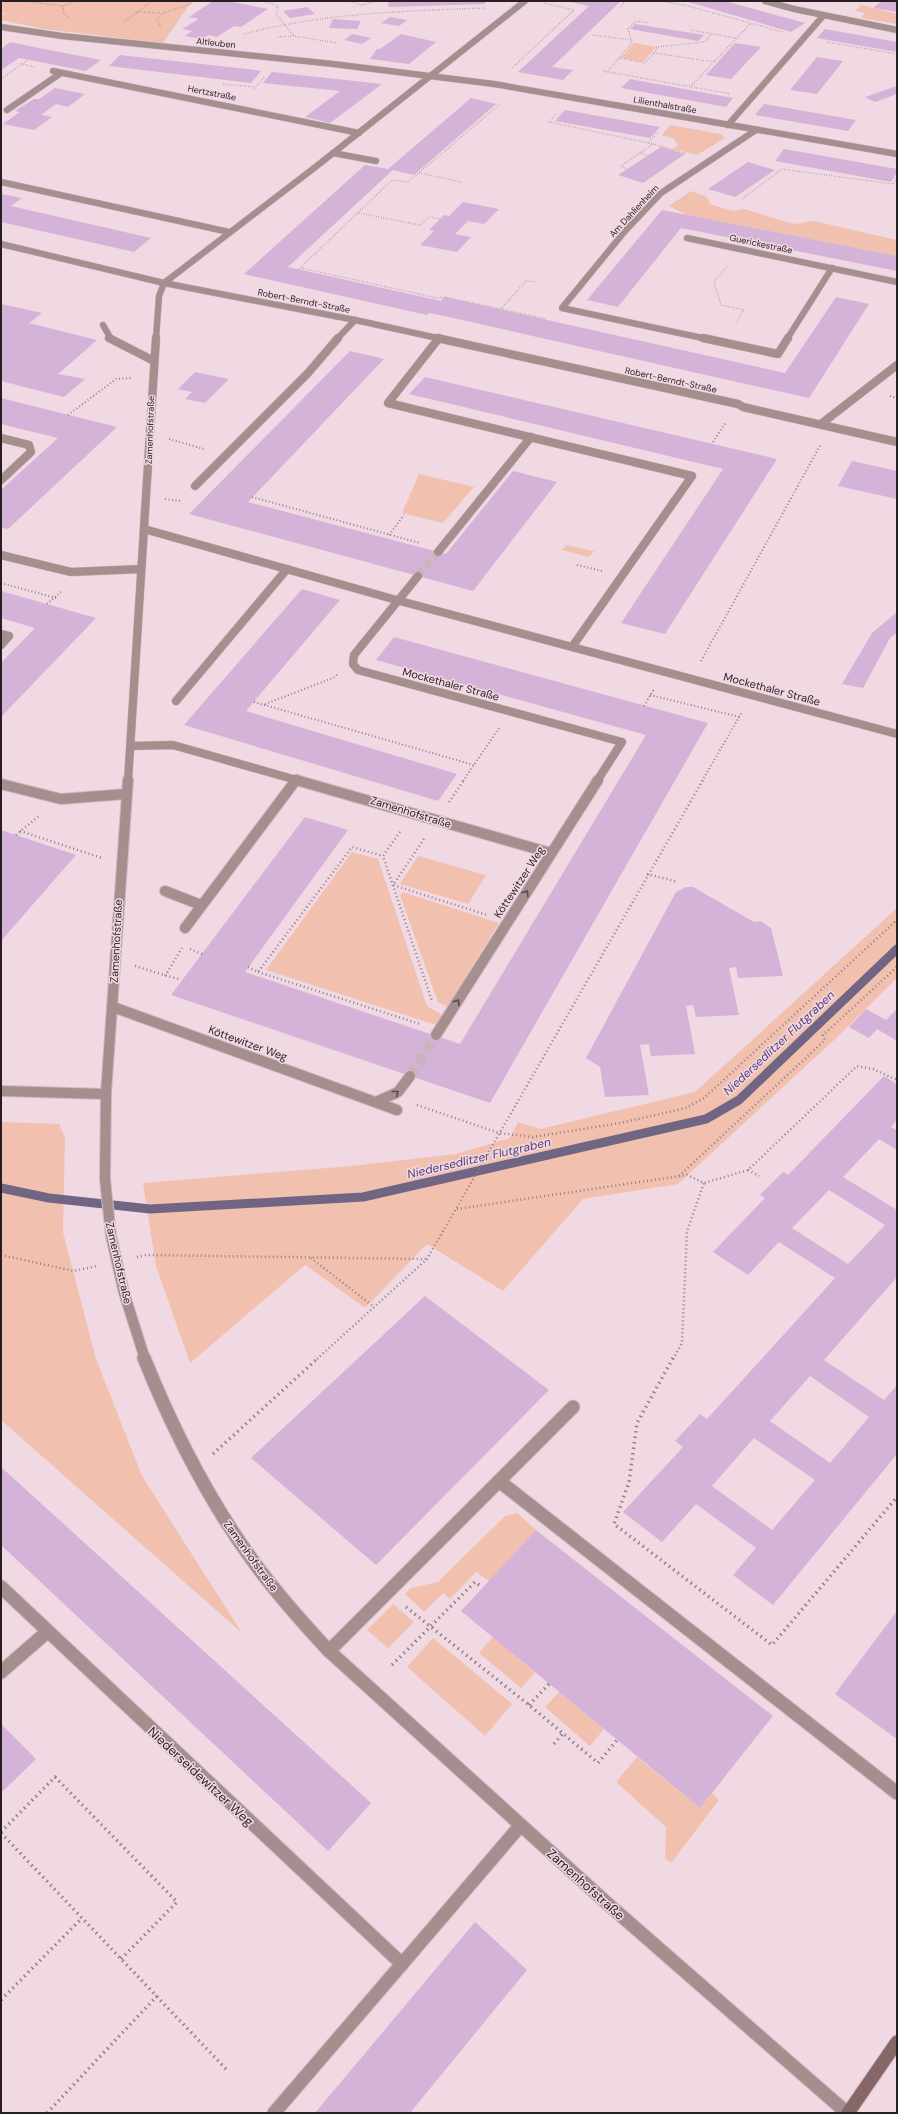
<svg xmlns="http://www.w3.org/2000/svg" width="898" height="2114" viewBox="0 0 898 2114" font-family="'DM Sans',sans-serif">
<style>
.green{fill:#f1c0af}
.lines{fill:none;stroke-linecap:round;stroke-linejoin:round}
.stream{stroke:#716584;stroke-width:9}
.building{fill:#d5b2d7;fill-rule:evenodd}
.street-tunnel-far1{stroke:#c9b4bc;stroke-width:8;stroke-dasharray:8 4;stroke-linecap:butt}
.street-tunnel{stroke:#c9b4bc;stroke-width:10;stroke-dasharray:10 5;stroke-linecap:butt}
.lane-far3-casing{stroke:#cdb7c0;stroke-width:7}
.lane-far2-casing{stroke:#cdb7c0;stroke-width:9}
.lane-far1-casing{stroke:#cdb7c0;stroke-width:12}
.lane-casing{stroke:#cdb7c0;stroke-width:15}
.street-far3-casing{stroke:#cdb7c0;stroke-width:7}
.street-far2-casing{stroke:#cdb7c0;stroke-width:9}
.street-far1-casing{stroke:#cdb7c0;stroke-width:12}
.street-casing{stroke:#cdb7c0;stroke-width:15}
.secondary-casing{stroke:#cdb7c0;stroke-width:15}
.path-far3{stroke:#918087;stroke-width:1.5;stroke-dasharray:0.5 2;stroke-linecap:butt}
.path-far2{stroke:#918087;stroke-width:2;stroke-dasharray:1 2.5;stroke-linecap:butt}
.path-far1{stroke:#918087;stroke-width:2.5;stroke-dasharray:1 3;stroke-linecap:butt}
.path{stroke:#918087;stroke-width:3.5;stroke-dasharray:1.5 4;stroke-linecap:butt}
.lane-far3{stroke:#a58e8e;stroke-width:6}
.lane-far2{stroke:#a58e8e;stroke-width:8}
.lane-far1{stroke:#a58e8e;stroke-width:10}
.lane{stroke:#a58e8e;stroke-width:13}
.street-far3{stroke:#a58e8e;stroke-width:6}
.street-far2{stroke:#a58e8e;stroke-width:8}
.street-far1{stroke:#a58e8e;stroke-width:10}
.street{stroke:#a58e8e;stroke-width:13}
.secondary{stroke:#876667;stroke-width:13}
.oneway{stroke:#594b4d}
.labels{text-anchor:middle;stroke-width:3;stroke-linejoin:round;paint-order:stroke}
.far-street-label{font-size:9px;fill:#271e22;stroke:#f1d9e3}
.street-label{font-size:11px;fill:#271e22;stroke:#f1d9e3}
.water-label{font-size:12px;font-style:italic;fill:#554079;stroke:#f1d9e3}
.near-street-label{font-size:13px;fill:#271e22;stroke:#f1d9e3}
</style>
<rect width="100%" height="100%" fill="#f1d9e3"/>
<g class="green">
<polygon points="5,1 192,1 163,43 44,29 1,20 1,16 5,13 1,12 1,4"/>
<polygon points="861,5 897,14 897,24 861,18 865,13 855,11"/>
<polygon points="634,43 635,43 656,47 643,62 621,58"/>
<polygon points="670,125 721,134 725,138 697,155 674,149 678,145 674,139 662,135"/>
<polygon points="691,191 707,197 710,204 733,211 744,209 794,224 814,221 897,240 897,256 687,215 669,206"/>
<polygon points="419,474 474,487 443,523 402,513"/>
<polygon points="566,545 594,551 589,557 562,550"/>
<polygon points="352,852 378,859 427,1006 442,1015 436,1025 266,970"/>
<polygon points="418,856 486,875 468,904 400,884"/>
<polygon points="403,892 499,923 447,1007 438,1002 400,895"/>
<polygon points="897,908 897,978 833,1041 823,1036 833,1041 678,1184 583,1199 503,1291 427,1244 365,1308 305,1265 190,1363 156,1266 143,1183 352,1166 456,1154 510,1138 518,1122 540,1129 695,1092"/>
<polygon points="1,1122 59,1124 65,1138 63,1232 96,1359 142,1476 242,1633 1,1420"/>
<polygon points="517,1513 536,1530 489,1581 476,1572 450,1599 443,1593 424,1612 405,1594 411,1588 438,1582 505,1516"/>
<polygon points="393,1604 414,1622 388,1648 367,1630"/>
<polygon points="493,1637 535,1673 521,1688 479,1653"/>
<polygon points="433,1638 512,1704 485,1736 407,1667"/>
<polygon points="559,1692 604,1729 590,1746 545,1707"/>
<polygon points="637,1757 700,1808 712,1793 719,1800 671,1863 665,1858 666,1827 616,1782"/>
</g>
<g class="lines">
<polyline class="stream" points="1,1188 49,1198 150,1209 363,1197 706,1119 739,1100 897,949"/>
</g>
<g class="building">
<polygon points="213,1 228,1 268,9 241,27 234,26 217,37 208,35 202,39 185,36 192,31 182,29 199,19 189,17"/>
<polygon points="388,1 485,1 485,4 389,7"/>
<polygon points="566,1 621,1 552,67 573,70 563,80 518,72 589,6"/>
<polygon points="685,1 725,1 805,23 791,32"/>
<polygon points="882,1 897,1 897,12 873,8"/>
<polygon points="307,7 315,14 290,18 283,11"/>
<polygon points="390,17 407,20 399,26 381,23"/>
<polygon points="333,19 361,21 357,29 329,28"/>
<polygon points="635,24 704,35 698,41 630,29"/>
<polygon points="825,29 897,42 897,52 817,38"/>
<polygon points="352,34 371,38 362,44 344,40"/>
<polygon points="401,34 436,42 409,64 370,59 377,49 380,49"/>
<polygon points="10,42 44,49 101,60 86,71 19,58 1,70 1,49"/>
<polygon points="735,43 761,47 731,79 706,75"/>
<polygon points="120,55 247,69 261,71 251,83 109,66"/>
<polygon points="817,57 843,61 817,94 790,90"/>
<polygon points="272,72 336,79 382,84 330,123 305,117 340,91 263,83"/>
<polygon points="630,79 733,98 726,107 621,88"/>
<polygon points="897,86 897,94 875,102 865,97"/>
<polygon points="55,88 85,94 68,107 56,104 41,115 52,117 34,130 3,124 20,112 15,111 34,99 39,99"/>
<polygon points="471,98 496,104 414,175 393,170 288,267 441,301 444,297 785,373 836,297 869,304 809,398 444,316 429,313 427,315 244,274 365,165 388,169"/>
<polygon points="764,104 856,120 848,131 755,115"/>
<polygon points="565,110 660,127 650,138 555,121"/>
<polygon points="661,147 685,154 643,183 618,175"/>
<polygon points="784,149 897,169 897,172 891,182 775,161"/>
<polygon points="748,162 775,170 735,197 708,189"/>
<polygon points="1,194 22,198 11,206 151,238 134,252 1,222 1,214 3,212 1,212"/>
<polygon points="463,202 499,209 484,224 468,221 455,234 471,237 457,252 420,245 434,231 429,230 444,215 449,216"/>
<polygon points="662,210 897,256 897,271 681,228 618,307 587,300"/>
<polygon points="1,304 42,313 29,323 97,340 58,374 85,379 64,397 1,381"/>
<polygon points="350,351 384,359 248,502 446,554 513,471 557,482 473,591 189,514"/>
<polygon points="195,372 229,379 205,403 185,399 192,392 178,389"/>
<polygon points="425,377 726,447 777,459 665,634 621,623 723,469 409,394"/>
<polygon points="1,398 117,427 8,529 1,527 1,490 58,438 1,424"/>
<polygon points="852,461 897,471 897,499 838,486"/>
<polygon points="302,589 340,600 246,711 457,774 438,801 184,725"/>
<polygon points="1,591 96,618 1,717 1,663 35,628 1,618"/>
<polygon points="897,612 897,633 890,638 863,688 842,684 872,633"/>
<polygon points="394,637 708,723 490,1103 171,995 305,817 348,830 245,972 460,1044 646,735 376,660"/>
<polygon points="1,830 76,855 1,941"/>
<polygon points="686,887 693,887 754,922 760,921 771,928 783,976 738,978 736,967 729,968 739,1015 696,1017 693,1005 686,1006 695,1054 651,1056 649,1044 640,1045 649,1095 605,1097 600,1067 586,1058 676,892"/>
<polygon points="866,1009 886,1020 897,1009 897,1041 877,1029 869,1038 849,1027"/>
<path d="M884,1076l13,8v36l-6,7 6,3v20l-18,-11 -36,38 54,33v67l-73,83 60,40 13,-15v69l-124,151 -40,-30 23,-27 -60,-44 -34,38 -39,-30 60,-65 -8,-6 25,-27 7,5 128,-141 -56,-36 -31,33 -35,-23 52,-54 -5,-3 23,-23 5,3zM829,1190l56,35 -37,39 -56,-36zM810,1376l59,41 -39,46 -60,-42zM754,1438l61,42 -43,50 -60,-44z"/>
<polygon points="425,1296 549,1390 376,1565 251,1458"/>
<polygon points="1,1467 371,1803 328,1851 1,1545"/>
<polygon points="536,1530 773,1716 700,1808 461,1611"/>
<polygon points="897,1611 897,1739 835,1694"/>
<polygon points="1,1724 36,1759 1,1793"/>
<polygon points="475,1922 527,1970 410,2113 315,2113"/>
</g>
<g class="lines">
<polyline class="street-tunnel-far1" points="418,576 438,552"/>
<polyline class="street-tunnel" points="410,1076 436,1035"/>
<defs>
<g id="lane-far3">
<polyline points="53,71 359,133"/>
<polyline points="7,110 61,73"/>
<polyline points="728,125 823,16"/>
<polyline points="333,153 376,161"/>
<polyline points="1,182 229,232"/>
<polyline points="103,325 111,339"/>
</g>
<g id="lane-far2">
<polyline points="109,338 154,361"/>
<polyline points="295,781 297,779"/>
</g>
<g id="lane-far1">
<polyline points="165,891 201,905"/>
<polyline points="185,928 296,780"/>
</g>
<g id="lane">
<polyline points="499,1481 897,1793"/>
<polyline points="329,1651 573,1407"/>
</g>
<g id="street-far3">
<polyline points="765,1 794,9 897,30"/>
<polyline points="1,27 62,36 333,64 494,84 897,154"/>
<polyline points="687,238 897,282"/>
<polyline points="1,244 164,283 355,320 442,339"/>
<polyline points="164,283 318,165 525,1"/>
<polyline points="156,339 159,296 164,283"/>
<polyline points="337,339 355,320"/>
<polyline points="707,339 562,308 625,231 661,193 756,130"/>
<polyline points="787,339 832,268"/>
</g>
<g id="street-far2">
<polyline points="437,338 738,404 743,407 897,442"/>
<polyline points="439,338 388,403 692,476 572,647"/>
<polyline points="703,338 778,354 788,338"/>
<polyline points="821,424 897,365"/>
<polyline points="1,438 29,445 31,452 1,480"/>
<polyline points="195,486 308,373 338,338"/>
<polyline points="144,529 400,601 897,734"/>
<polyline points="438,552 531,437"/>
<polyline points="1,555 71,572 141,569"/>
<polyline points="418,576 354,655 353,664 358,670 622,742 597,781"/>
<polyline points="1,634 9,636 1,645"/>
<polyline points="176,701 287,569"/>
<polyline points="131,746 173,745 300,781"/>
<polyline points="128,781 156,338"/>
</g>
<g id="street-far1">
<polyline points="128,780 106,1093 105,1179 111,1236 124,1293 145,1359"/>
<polyline points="296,780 551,853"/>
<polyline points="1,784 61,799 126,794"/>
<polyline points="113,1007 397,1110"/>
<polyline points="436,1035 598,780"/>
<polyline points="1,1091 105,1094"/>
<polyline points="376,1102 398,1092 410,1076"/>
</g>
<g id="street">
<path d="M144,1358c29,72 63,140 109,203 23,32 49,61 76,90l280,254 238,208"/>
<polyline points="1,1587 402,1964 520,1826"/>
<polyline points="1,1672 47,1632"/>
<polyline points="274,2113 402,1964"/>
</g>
<polyline id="secondary" points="848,2113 897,2042"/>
</defs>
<use href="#lane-far3" class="lane-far3-casing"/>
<use href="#lane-far2" class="lane-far2-casing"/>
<use href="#lane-far1" class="lane-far1-casing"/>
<use href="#lane" class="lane-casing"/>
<use href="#street-far3" class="street-far3-casing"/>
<use href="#street-far2" class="street-far2-casing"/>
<use href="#street-far1" class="street-far1-casing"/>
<use href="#street" class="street-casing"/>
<use href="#secondary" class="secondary-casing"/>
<g class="path-far3">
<polyline points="25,1 63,6 77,1"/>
<polyline points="263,1 278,6 276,14 294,36"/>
<polyline points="349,1 361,5 378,1"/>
<polyline points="661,1 688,6 783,32"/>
<polyline points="63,6 64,14 69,17"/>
<polyline points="620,7 625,1"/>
<polyline points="137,12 162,13"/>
<polyline points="124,22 152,1"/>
<polyline points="161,27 157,20 163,13 191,4 192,1"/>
<polyline points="691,30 736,38"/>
<path d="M244,34c79,-21 160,-23 241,-26"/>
<polyline points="593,35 633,40"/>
<polyline points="278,37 294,36 337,43"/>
<polyline points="827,42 897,54"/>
<polyline points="656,47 704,42 712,34"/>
<polyline points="654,53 714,62"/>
<polyline points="619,58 645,63 659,47"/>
<polyline points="22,64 28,60"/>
<polyline points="512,68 574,10 544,3"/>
<polyline points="603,71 731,94"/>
<polyline points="607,72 632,43 628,29 636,21 649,23"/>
<polyline points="1,79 22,64 35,67"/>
<polyline points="223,84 255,87"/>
<polyline points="691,86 751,23"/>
<polyline points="254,89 265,76"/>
<polyline points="556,114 549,122 653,144 621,166 627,169"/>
<polyline points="649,142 659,131"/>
<polyline points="653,144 685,153"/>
<polyline points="641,153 648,156"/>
<polyline points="419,173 461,182"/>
<polyline points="742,199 782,169 893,184 897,178"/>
<polyline points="359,213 420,225 429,217 440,219"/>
<polyline points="727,266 714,282 721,305 744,310 735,324"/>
<polyline points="301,268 437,298 445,297 501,309 526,281 536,282"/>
<polyline points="299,269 392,180 408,182 500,104"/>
<polyline points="501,309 546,319"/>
</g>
<g class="path-far2">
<polyline points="890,396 897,398"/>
<polyline points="68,415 116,379 133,378"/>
<polyline points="169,439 204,449"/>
<polyline points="713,442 726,422"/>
<polyline points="252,497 420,543"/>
<polyline points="165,499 181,501"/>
<polyline points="389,535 404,515"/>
<polyline points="577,565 602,571"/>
<polyline points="1,583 56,598"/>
<polyline points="47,604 62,591"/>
<polyline points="701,661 821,444"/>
<polyline points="650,695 740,717"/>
<polyline points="254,702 474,765"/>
<polyline points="265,704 333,678 338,674"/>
<polyline points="644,706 654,689"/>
<polyline points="463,781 499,728"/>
<polyline points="702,781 742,712"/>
</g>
<g class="path-far1">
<polyline points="449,802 464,780"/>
<polyline points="20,831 102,858"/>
<polyline points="400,832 383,856 432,1001"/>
<polyline points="16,835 40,815"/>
<polyline points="424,839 393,885 487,915"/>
<polyline points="647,874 678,882"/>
<polyline points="190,949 202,954"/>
<polyline points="135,966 181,980"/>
<polyline points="248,967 258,972 352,847 383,856"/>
<polyline points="258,972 420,1024"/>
<polyline points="165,976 182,948"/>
<polyline points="417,1105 499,1133 533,1137 620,1123 686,1108 704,1098 897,920"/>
<polyline points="748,1170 759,1176"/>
<polyline points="679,1176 825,1040 823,1035 897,967"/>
<polyline points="457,1209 687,1175 704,1183 748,1170 857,1066 873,1069 897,1080"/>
<polyline points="1,1255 74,1271 97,1266"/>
<polyline points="137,1257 146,1255 426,1259"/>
<polyline points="311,1258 374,1307"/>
<polyline points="317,1359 427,1259 703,780"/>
<polyline points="673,1359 682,1343 687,1231 704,1183"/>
</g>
<g class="path">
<polyline points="673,1358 637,1423 629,1482 614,1524 772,1645 897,1497"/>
<polyline points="213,1454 318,1358"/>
<polyline points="406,1607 529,1705 598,1763 617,1740"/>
<polyline points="392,1665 475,1582 482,1587"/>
<polyline points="529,1705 549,1684"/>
<polyline points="554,1744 562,1734"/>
<polyline points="1,1832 55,1777 177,1902 121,1959"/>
<polyline points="1,1833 226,2069"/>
<polyline points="1,2000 82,1918"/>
<polyline points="47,2113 157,1996"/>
</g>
<use href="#lane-far3" class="lane-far3"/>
<use href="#lane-far2" class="lane-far2"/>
<use href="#lane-far1" class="lane-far1"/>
<use href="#lane" class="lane"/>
<use href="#street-far3" class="street-far3"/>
<use href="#street-far2" class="street-far2"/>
<use href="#street-far1" class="street-far1"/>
<use href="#street" class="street"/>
<use href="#secondary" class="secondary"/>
</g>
<defs><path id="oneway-chevron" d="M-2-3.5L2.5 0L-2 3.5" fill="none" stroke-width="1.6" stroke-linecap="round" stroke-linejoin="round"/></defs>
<g class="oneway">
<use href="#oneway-chevron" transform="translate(526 893) rotate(-57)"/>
<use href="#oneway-chevron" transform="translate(457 1002) rotate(-58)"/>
<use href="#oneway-chevron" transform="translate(396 1093) rotate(-38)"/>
</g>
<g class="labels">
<g class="far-street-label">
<text transform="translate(216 43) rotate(6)" y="3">Altleuben</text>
<text transform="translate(212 93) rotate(11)" y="3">Hertzstraße</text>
<text transform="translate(665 105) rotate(10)" y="3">Lilienthalstraße</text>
<text transform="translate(634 211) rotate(-47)" y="3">Am Dahlienheim</text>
<text transform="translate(761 244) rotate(12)" y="3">Guerickestraße</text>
<text transform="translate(304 301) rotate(11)" y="3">Robert-Berndt-Straße</text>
<text transform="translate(671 380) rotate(12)" y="3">Robert-Berndt-Straße</text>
<text transform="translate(150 430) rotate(-88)" y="3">Zamenhofstraße</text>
</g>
<g class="street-label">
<text transform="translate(451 684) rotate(15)" y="4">Mockethaler Straße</text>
<text transform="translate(772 689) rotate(15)" y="4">Mockethaler Straße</text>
<text transform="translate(411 812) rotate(17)" y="4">Zamenhofstraße</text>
<text transform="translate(519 882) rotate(-57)" y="4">Köttewitzer Weg</text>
<text transform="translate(116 941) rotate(-87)" y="4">Zamenhofstraße</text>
<text transform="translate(248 1043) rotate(20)" y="4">Köttewitzer Weg</text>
<text transform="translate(119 1263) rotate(77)" y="4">Zamenhofstraße</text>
<text transform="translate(251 1556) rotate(54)" y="4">Zamenhofstraße</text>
</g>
<g class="water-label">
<text transform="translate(779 1043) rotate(-43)" y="4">Niedersedlitzer Flutgraben</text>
<text transform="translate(479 1158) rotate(-13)" y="4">Niedersedlitzer Flutgraben</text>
</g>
<g class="near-street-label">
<text transform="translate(201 1776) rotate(43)" y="5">Niederseidewitzer Weg</text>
<text transform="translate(586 1884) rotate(42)" y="5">Zamenhofstraße</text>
</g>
</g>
<rect width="898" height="2114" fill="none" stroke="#271e22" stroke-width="4"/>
</svg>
